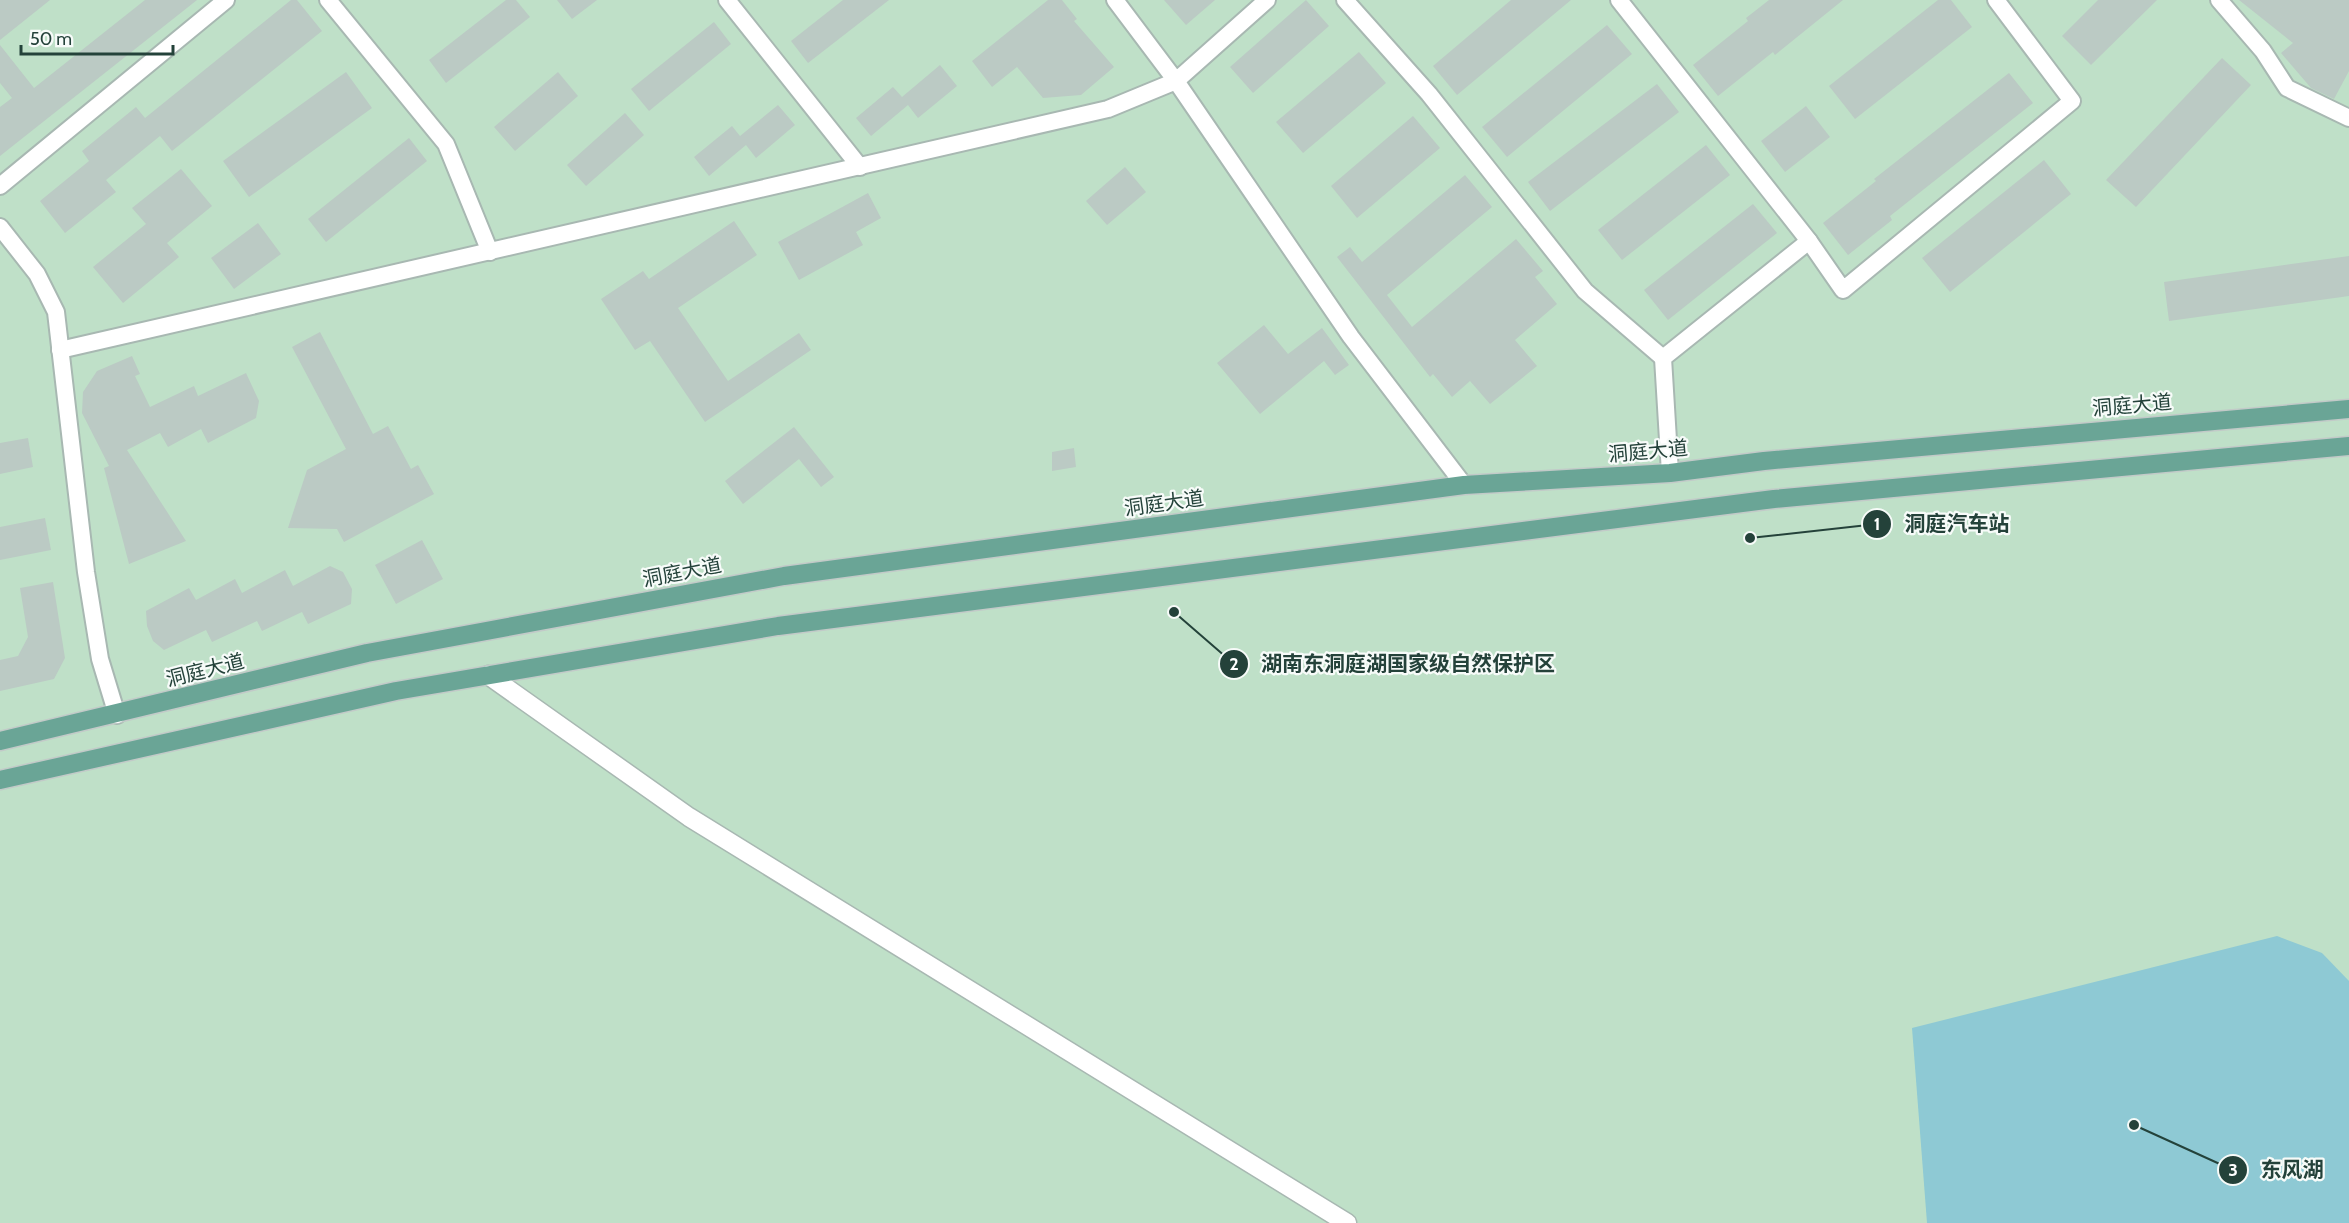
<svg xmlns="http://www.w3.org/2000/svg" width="2349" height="1223" viewBox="0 0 2349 1223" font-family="Cabin,'Noto Sans SC',sans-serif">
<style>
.green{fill:#bfe0c8}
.water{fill:#8ec9d4}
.building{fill:#bbcac4}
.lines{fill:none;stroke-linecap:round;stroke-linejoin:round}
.minor-casing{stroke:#a8b8b2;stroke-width:20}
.tertiary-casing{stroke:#a8b8b2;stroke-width:21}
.primary-casing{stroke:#c2cac8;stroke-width:21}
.minor{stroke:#fff;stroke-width:16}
.tertiary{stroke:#fff;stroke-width:18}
.primary{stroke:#6aa596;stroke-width:18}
.labels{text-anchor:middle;stroke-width:4.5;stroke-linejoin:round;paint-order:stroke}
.street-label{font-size:20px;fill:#24423a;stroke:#f7fbf9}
.leader{fill:none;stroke:#24423a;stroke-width:2}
.callout-dot{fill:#24423a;stroke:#f7fbf9;stroke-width:2}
.mark-label{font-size:18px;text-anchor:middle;font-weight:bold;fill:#fff}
.callout-label{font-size:21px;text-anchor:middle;font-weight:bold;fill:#24423a;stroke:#f7fbf9;stroke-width:4.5;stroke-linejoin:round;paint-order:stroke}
</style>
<rect width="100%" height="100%" fill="#e6efeb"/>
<rect class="green" x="0" y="0" width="2349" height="1223"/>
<polygon class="water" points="2277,936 2322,953 2349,981 2349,1223 1927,1223 1912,1028"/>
<g class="building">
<polygon points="0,0 50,0 0,40"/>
<polygon points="145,0 197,0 0,156 0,107 12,98 0,83 0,45 34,88"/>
<polygon points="291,0 297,0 322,31 172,151 160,136 106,180 116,192 65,233 40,201 89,161 82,151 136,107 145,118"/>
<polygon points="506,0 516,0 530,17 446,83 429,60"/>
<polygon points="557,0 597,0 572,19"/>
<polygon points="843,0 889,0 808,63 791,41"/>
<polygon points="1048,0 1062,0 1077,19 1074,21 1114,67 1081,95 1043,98 1017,67 992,87 972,61"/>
<polygon points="1164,0 1215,0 1186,25"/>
<polygon points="1306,0 1329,26 1253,93 1230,67"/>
<polygon points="1511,0 1571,0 1457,95 1433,66"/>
<polygon points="1769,0 1843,0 1775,55 1773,52 1718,96 1693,65 1748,21 1746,18"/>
<polygon points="1938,0 1951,0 1972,27 1855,119 1829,86"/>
<polygon points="2098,0 2157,0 2091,65 2062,36"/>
<polygon points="2239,0 2349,0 2349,71 2334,99 2311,88 2281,53 2293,43"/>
<polygon points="714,22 731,44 649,111 631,89"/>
<polygon points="1607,25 1632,54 1507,157 1482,127"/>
<polygon points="1359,52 1386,83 1303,153 1276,122"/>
<polygon points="2222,58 2251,85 2136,207 2106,180"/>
<polygon points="940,65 957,86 918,118 908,105 871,136 856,118 893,87 902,97"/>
<polygon points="346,72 372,108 249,197 223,161"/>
<polygon points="558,72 578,96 515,151 494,127"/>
<polygon points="2009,73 2033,103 1890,216 1892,220 1848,255 1823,223 1876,181 1874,179"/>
<polygon points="1657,84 1679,112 1550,211 1528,182"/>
<polygon points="778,105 795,125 756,158 746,145 709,176 694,157 732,126 740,136"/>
<polygon points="1806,106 1830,137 1785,172 1761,141"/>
<polygon points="625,113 644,135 586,186 567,165"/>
<polygon points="1413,116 1440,148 1357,218 1331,186"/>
<polygon points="409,138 427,161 326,242 308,219"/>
<polygon points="1706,145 1730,175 1622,260 1598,230"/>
<polygon points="2044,160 2071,194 1950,292 1922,258"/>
<polygon points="1125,167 1146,192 1107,225 1086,201"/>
<polygon points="181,169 212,206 167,243 179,257 123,303 93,267 146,224 132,208"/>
<polygon points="1465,175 1492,207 1387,295 1412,327 1516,239 1543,271 1535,277 1557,304 1515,340 1537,366 1490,404 1470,381 1452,397 1433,374 1430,377 1337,257 1350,247 1362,262"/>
<polygon points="868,193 881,218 856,232 863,245 799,280 778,242"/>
<polygon points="1753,204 1777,233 1668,320 1644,290"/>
<polygon points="734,221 757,255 678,308 728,381 799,333 811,350 705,422 650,341 635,350 601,299 643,271 649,279"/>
<polygon points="258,223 281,254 234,289 211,258"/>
<polygon points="2349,256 2349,296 2169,321 2164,282"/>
<polygon points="1264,325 1288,354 1322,328 1349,365 1335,375 1324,361 1260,414 1217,363"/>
<polygon points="320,332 373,434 388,426 411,469 418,465 434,494 344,542 337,529 288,528 307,470 346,449 292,347"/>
<polygon points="132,356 140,374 135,376 150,407 194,386 198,396 246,373 259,401 256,418 208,443 201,429 168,447 160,433 127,450 186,541 129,564 104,468 109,466 82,413 83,392 97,371"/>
<polygon points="794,427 834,477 821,487 799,459 743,504 725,481"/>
<polygon points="28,438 33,467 0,474 0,443"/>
<polygon points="1074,448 1076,467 1052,471 1052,452"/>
<polygon points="45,518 51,550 0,560 0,527"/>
<polygon points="422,540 443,579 396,604 375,565"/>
<polygon points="330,566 343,572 352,589 351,604 308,624 302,612 262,631 257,621 212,642 206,630 164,650 153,641 147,626 146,611 189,588 196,600 235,579 242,593 285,570 293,586"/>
<polygon points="53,582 65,658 54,679 0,691 0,660 18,656 28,637 20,588"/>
</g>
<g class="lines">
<defs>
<g id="minor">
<polyline points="328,0 446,144 490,252"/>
<polyline points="727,0 860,167"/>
<polyline points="1115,0 1176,81 1267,0"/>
<polyline points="1345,0 1429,94 1585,291 1663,358"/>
<polyline points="1619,0 1809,241 1663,358 1670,473"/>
<polyline points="2219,0 2263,51 2287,88 2349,118"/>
<polyline points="0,186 226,0"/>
<polyline points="0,227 37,274 56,312 86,572 100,659 117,715"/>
<polyline points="1809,241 1843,290 2072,101 1996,0"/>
<polyline points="60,350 1108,109 1176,81 1351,337 1464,485"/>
</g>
<polyline id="tertiary" points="488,675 689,817 1347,1223"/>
<g id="primary">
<polyline points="0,741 367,653 784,576 1464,485 1670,473 1764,461 2349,409"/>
<polyline points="0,780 396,691 778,626 1774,499 2349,446"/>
</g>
</defs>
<use href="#minor" class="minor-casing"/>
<use href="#tertiary" class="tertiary-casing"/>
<use href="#primary" class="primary-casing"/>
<use href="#minor" class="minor"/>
<use href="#tertiary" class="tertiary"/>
<use href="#primary" class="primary"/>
</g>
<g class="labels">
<g class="street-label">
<text transform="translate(2132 405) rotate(-5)" y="7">洞庭大道</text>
<text transform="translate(1648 451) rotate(-5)" y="7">洞庭大道</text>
<text transform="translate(1164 503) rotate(-8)" y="7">洞庭大道</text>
<text transform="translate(682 572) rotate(-11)" y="7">洞庭大道</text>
<text transform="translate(205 670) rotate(-14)" y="7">洞庭大道</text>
</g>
</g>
<path class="leader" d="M1750 538L1877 524M1174 612L1234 664M2134 1125L2233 1170"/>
<g class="callout-dot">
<circle cx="1750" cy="538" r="6"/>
<circle cx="1174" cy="612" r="6"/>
<circle cx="2134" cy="1125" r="6"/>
<circle cx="1877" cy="524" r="15"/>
<circle cx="1234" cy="664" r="15"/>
<circle cx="2233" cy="1170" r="15"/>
</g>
<g class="mark-label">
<text x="1877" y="530">1</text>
<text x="1234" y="670">2</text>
<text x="2233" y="1176">3</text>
</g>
<g class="callout-label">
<text x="1957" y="531">洞庭汽车站</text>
<text x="1408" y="671">湖南东洞庭湖国家级自然保护区</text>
<text x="2292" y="1177">东风湖</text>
</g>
<path d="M21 45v9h152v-9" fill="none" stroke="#24423a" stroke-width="3"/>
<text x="30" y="45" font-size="18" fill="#24423a" stroke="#f7fbf9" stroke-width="4.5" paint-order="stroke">50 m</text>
</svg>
